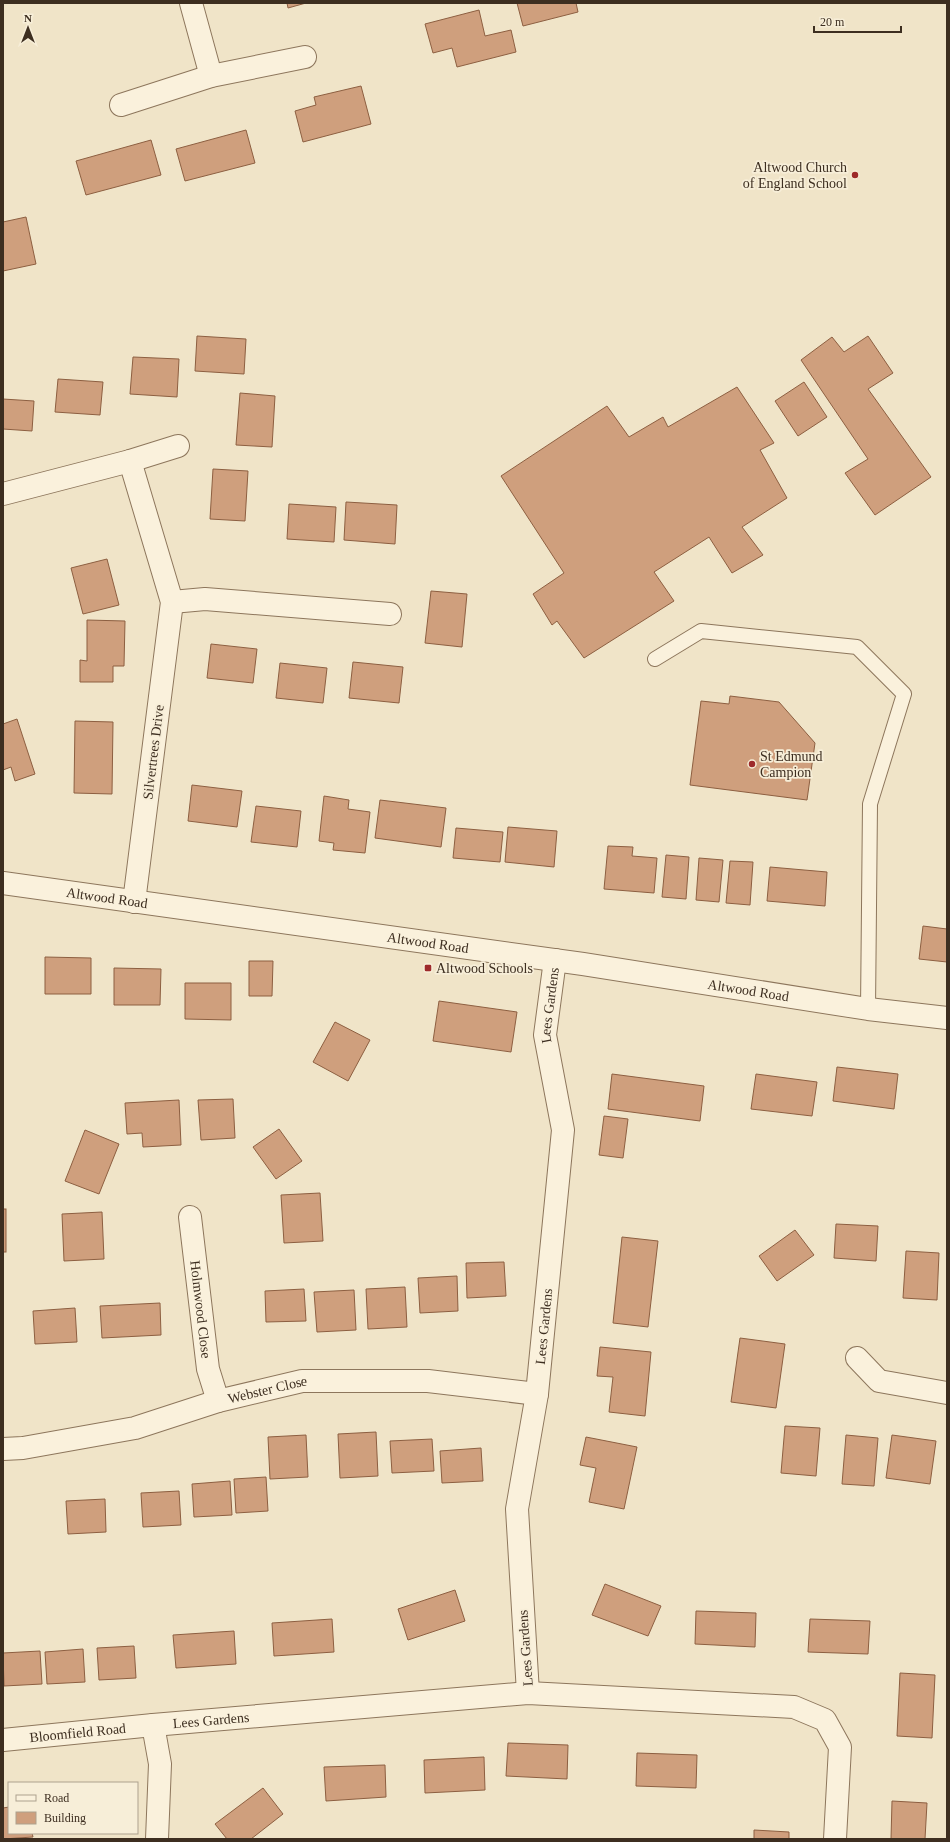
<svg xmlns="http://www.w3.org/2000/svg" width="950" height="1842" viewBox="0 0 950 1842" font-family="Georgia,serif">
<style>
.building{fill:#cf9f7d;stroke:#8d5f41}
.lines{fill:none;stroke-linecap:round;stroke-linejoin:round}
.lane-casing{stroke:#8d765c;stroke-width:16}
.street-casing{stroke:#8d765c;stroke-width:24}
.lane{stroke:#faf1dc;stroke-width:14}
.street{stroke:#faf1dc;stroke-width:22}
.poi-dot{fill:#9e2a2b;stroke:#f7eed8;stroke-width:1.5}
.labels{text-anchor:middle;stroke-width:3.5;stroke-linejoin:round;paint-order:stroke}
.poi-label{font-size:14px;fill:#3d2e20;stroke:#f7eed8;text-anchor:start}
.street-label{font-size:14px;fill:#3d2e20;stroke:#f7eed8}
</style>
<rect width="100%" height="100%" fill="#f0e4c8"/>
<g class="building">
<polygon points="287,3 306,3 288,8"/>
<polygon points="517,3 576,3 578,12 523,26"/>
<polygon points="479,10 485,36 511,30 516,52 457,67 452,48 433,53 425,24"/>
<polygon points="361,86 371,124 303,142 295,111 316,105 314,97"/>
<polygon points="246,130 255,163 185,181 176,149"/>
<polygon points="151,140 161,175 86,195 76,161"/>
<polygon points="26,217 36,264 3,271 3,222"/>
<polygon points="197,336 246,339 244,374 195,371"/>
<polygon points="868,336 893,373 868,389 931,477 875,515 845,473 868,459 801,360 832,337 844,352"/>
<polygon points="133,357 179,359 177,397 130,394"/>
<polygon points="58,379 103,382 100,415 55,412"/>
<polygon points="804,382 827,417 798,436 775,401"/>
<polygon points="737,387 774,443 760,450 787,498 742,527 763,555 732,573 709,537 654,572 674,601 584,658 557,621 552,625 533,594 564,573 501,476 607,406 629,437 663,417 668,427"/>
<polygon points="240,393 275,396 272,447 236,445"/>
<polygon points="3,399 34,401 32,431 3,429"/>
<polygon points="213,469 248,471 245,521 210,519"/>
<polygon points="346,502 397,505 395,544 344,540"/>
<polygon points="289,504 336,507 334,542 287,539"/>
<polygon points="107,559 119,605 83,614 71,568"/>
<polygon points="431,591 467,594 462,647 425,643"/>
<polygon points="87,620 125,621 124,666 113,666 113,682 80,682 80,660 87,661"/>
<polygon points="211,644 257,649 253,683 207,678"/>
<polygon points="353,662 403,667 399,703 349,698"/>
<polygon points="280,663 327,668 323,703 276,698"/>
<polygon points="730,696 779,702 815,743 807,800 690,785 701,701 729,704"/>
<polygon points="17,719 35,774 15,781 11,767 3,770 3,724"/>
<polygon points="75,721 113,722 112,794 74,793"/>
<polygon points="192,785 242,791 237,827 188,821"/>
<polygon points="324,796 349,800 348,809 370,812 365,853 333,850 334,843 319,841"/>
<polygon points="380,800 446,808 441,847 375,838"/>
<polygon points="256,806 301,811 297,847 251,842"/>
<polygon points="508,827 557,831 554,867 505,862"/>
<polygon points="456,828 503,832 500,862 453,858"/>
<polygon points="608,846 633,847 632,856 657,858 654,893 604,889"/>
<polygon points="666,855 689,857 686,899 662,897"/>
<polygon points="699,858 723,860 719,902 696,900"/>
<polygon points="730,861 753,862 750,905 726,903"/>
<polygon points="770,867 827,872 825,906 767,901"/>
<polygon points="923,926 947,929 947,962 919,959"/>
<polygon points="45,957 91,958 91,994 45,994"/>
<polygon points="249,961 273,961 272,996 249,996"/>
<polygon points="114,968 161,969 160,1005 114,1005"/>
<polygon points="185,983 231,983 231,1020 185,1019"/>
<polygon points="439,1001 517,1012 511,1052 433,1041"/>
<polygon points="335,1022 370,1040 348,1081 313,1062"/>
<polygon points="837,1067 898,1074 894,1109 833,1101"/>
<polygon points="612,1074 704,1086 700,1121 608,1109"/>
<polygon points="756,1074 817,1082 812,1116 751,1109"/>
<polygon points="233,1099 235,1138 201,1140 198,1100"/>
<polygon points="179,1100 181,1145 143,1147 142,1133 127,1134 125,1103"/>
<polygon points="604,1116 628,1119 623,1158 599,1155"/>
<polygon points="279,1129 302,1161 276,1179 253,1147"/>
<polygon points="85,1130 119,1144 99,1194 65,1181"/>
<polygon points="320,1193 323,1241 284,1243 281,1195"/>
<rect x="3" y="1209" width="3" height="43"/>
<polygon points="102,1212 104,1259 64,1261 62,1214"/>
<polygon points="836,1224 878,1226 876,1261 834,1258"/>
<polygon points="795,1230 814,1255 777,1281 759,1256"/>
<polygon points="622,1237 658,1241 648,1327 613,1323"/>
<polygon points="906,1251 939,1253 937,1300 903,1298"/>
<polygon points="504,1262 506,1296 467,1298 466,1263"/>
<polygon points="457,1276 458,1311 420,1313 418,1278"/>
<polygon points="405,1287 407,1327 368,1329 366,1289"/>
<polygon points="304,1289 306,1321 266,1322 265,1291"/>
<polygon points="354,1290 356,1330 317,1332 314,1292"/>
<polygon points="160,1303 161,1335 102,1338 100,1306"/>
<polygon points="75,1308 77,1342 35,1344 33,1311"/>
<polygon points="740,1338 785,1344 776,1408 731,1402"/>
<polygon points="600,1347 651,1352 645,1416 609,1412 613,1377 597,1376"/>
<polygon points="785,1426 820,1428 816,1476 781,1473"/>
<polygon points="376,1432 378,1476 340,1478 338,1434"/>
<polygon points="306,1435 308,1477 270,1479 268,1437"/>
<polygon points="846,1435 878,1438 874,1486 842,1484"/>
<polygon points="892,1435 936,1441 930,1484 886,1478"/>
<polygon points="586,1437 637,1447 624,1509 589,1502 596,1468 580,1465"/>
<polygon points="432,1439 434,1471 392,1473 390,1441"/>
<polygon points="481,1448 483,1481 442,1483 440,1451"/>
<polygon points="266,1477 268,1511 236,1513 234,1479"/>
<polygon points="230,1481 232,1515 194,1517 192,1484"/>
<polygon points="179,1491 181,1525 143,1527 141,1493"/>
<polygon points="105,1499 106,1532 68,1534 66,1501"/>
<polygon points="605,1584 661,1606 648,1636 592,1615"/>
<polygon points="455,1590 465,1621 408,1640 398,1609"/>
<polygon points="696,1611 756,1613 755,1647 695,1644"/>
<polygon points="332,1619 334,1652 274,1656 272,1623"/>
<polygon points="810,1619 870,1621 868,1654 808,1652"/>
<polygon points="234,1631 236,1664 176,1668 173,1635"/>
<polygon points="134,1646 136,1678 99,1680 97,1648"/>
<polygon points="83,1649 85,1682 47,1684 45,1652"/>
<polygon points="40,1651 42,1684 4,1686 3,1653"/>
<polygon points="900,1673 935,1675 932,1738 897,1736"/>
<polygon points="508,1743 568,1745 567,1779 506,1776"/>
<polygon points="637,1753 697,1755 696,1788 636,1786"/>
<polygon points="484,1757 485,1790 425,1793 424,1760"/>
<polygon points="385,1765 386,1797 326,1801 324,1767"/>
<polygon points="263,1788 283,1814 251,1839 227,1839 215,1824"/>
<polygon points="892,1801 927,1803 925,1839 891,1839"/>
<polygon points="9,1807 9,1833 32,1833 33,1837 3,1839 3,1808"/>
<polygon points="754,1830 789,1832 789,1839 754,1839"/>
</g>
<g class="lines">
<defs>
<polyline id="lane" points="655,659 701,631 857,647 904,694 870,804 868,1009"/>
<g id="street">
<polyline points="191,3 211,76"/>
<polyline points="121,105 211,76 305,57"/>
<polyline points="130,461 172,602 134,902"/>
<polyline points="3,494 130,461 178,446"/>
<polyline points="172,602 205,599 390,614"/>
<path id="s1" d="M3,883l580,81 285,45 79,9"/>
<path id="s2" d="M190,1217l18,152 10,32"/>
<polyline points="857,1358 879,1381 947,1393"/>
<path id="s3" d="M3,1449l20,-1 112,-20 83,-27 84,-20h126l109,13"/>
<path id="s4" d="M528,1693l-11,-184 20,-115 26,-264 -18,-95 10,-75"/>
<polyline points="153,1725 160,1764 157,1839"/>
<path id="s5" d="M3,1740l150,-15 375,-32 266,14 31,13 15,27 -5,92"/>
</g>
</defs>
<use href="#lane" class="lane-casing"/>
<use href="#street" class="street-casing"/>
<use href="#lane" class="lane"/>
<use href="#street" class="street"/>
</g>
<g class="poi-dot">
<circle cx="855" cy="175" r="4"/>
<circle cx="752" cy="764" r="4"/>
<rect x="424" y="964" width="8" height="8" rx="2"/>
</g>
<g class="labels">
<g class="poi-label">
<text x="847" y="172" text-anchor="end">Altwood Church<tspan x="847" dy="16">of England School</tspan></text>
<text x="760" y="761">St Edmund<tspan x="760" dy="16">Campion</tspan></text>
<text x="436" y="973">Altwood Schools</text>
</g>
<g class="street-label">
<text transform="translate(153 752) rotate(-83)" y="5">Silvertrees Drive</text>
<text dy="5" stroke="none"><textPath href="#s1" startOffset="105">Altwood Road</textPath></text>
<text dy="5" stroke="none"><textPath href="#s1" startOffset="429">Altwood Road</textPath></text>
<text dy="5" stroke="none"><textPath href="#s1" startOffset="753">Altwood Road</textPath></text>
<text dy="5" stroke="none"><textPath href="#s4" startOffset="693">Lees Gardens</textPath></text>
<text dy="5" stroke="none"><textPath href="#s2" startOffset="93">Holmwood Close</textPath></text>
<text dy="5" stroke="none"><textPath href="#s4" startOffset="369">Lees Gardens</textPath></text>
<text dy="5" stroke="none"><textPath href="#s3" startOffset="272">Webster Close</textPath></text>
<text transform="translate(525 1648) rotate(-94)" y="5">Lees Gardens</text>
<text dy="5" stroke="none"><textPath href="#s5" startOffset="209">Lees Gardens</textPath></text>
<text dy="5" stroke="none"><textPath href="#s5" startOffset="75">Bloomfield Road</textPath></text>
</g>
</g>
<rect width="950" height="1842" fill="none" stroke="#3d2e20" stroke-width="8"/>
<rect x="8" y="1782" width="130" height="52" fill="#f7eed8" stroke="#ada18e"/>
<rect x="16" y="1795" width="20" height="6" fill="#faf1dc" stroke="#ada18e"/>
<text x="44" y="1802" font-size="12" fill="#3d2e20">Road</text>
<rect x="16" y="1812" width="20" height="12" fill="#cf9f7d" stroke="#ada18e"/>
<text x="44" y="1822" font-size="12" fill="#3d2e20">Building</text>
<g transform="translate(28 28)" stroke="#f7eed8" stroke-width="3" paint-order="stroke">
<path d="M0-3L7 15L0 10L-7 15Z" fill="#3d2e20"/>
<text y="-6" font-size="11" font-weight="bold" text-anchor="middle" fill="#3d2e20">N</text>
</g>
<path d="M814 26v6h87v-6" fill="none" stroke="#3d2e20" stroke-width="2"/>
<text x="820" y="26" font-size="12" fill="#3d2e20" stroke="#f7eed8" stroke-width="3" paint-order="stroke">20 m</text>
</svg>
